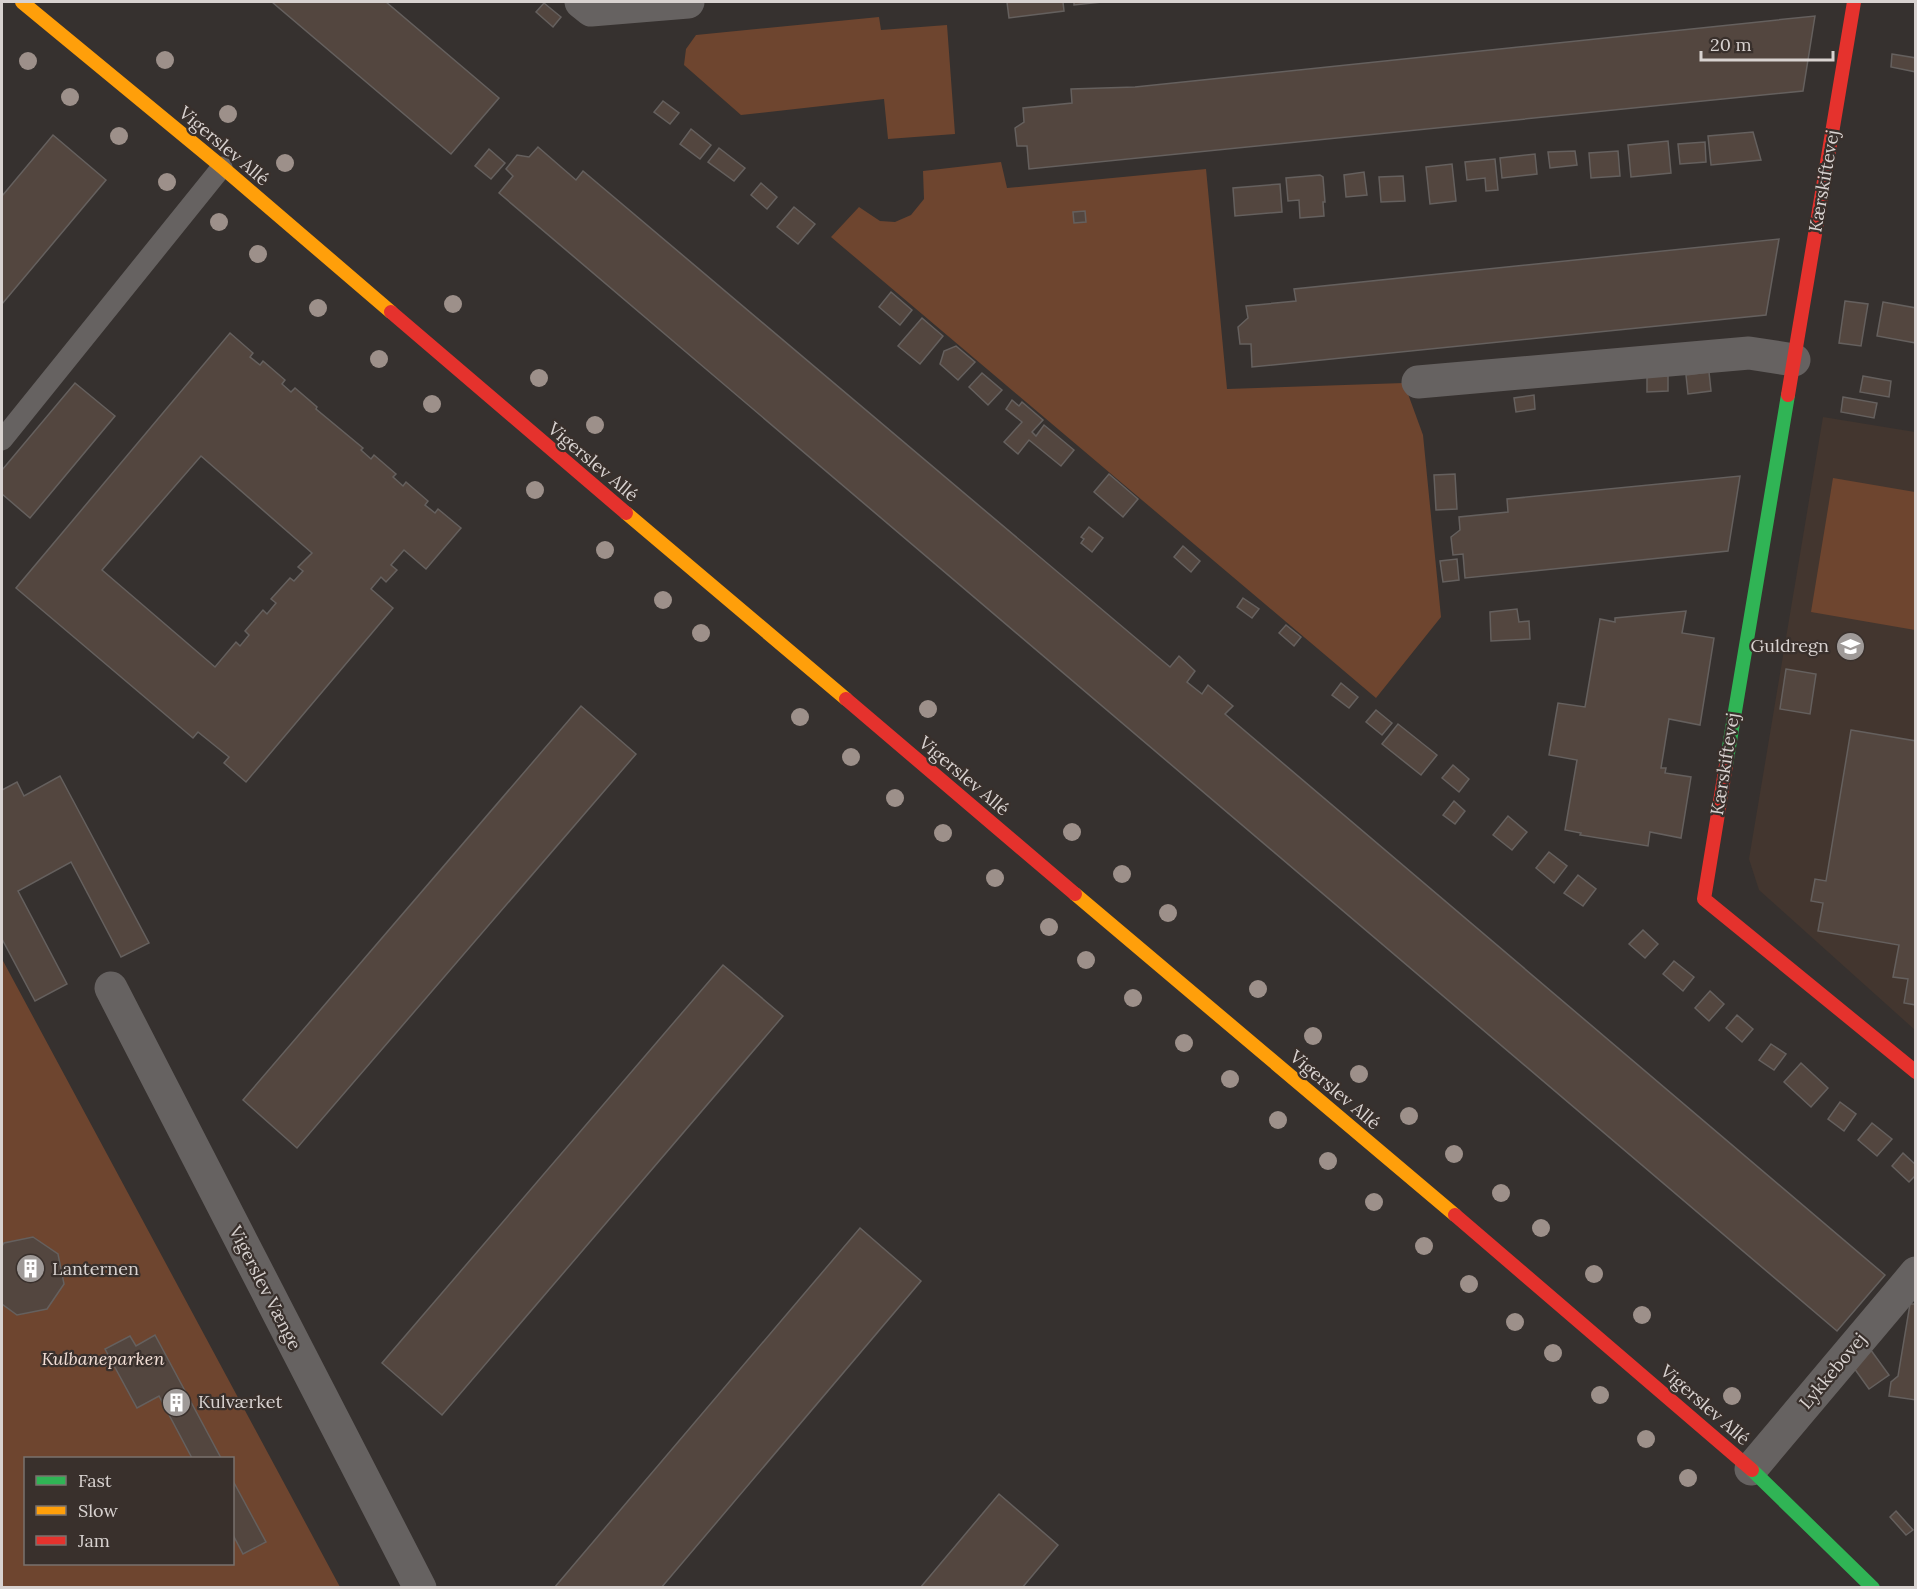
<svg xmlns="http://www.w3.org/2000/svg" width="1917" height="1589" viewBox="0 0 1917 1589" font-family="Lora,serif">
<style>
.built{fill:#43362f}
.green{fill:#6e452f;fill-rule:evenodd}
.building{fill:#53463f;stroke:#65605e;stroke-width:1.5;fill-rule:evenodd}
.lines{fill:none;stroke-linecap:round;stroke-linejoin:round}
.lane{stroke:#666261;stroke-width:21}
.street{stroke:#666261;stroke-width:33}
.fast{stroke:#30b455;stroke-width:14}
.slow{stroke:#ff9f0a;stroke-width:14}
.jam{stroke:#e5322d;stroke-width:14}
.tree{fill:#9d908a}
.labels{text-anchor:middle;stroke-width:4.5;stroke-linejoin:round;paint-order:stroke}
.street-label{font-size:18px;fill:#d8d2d0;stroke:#39302c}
.poi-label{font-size:18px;fill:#d8d2d0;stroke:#39302c;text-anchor:start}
.park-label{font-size:18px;font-style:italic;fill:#f2ded5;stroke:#39302c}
</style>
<rect width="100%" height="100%" fill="#36312f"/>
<polygon class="built" points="1823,417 1915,432 1915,1030 1759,890 1749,859"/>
<g class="green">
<polygon points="879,17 881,30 947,25 955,134 888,139 884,99 741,115 684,65 686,49 696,35"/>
<polygon points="1001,162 1007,188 1206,169 1227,389 1404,383 1423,435 1441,617 1376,698 831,237 859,207 880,221 895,222 911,215 924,199 923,171"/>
<polygon points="1833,478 1915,492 1915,630 1811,612"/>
<path d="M2,959l338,628h-338zM26,1458h206v106h-206z"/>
</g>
<g class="building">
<polygon points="272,2 386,2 499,98 451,154"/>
<polygon points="1007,2 1063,2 1064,11 1009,18"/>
<polygon points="1074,2 1102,2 1074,5"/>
<polygon points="544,3 561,17 553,27 536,12"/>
<polygon points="1815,16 1803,91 1029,169 1027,146 1017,146 1015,128 1024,122 1023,108 1072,103 1071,89 1135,87"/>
<polygon points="1892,54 1916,58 1916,72 1891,67"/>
<polygon points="663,101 679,113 670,124 654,112"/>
<polygon points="691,129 711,145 700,159 680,144"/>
<polygon points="1753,132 1761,160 1711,165 1708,136"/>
<polygon points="53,135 106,180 2,304 2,196"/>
<polygon points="1668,141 1671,173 1631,177 1628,145"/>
<polygon points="1705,142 1706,162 1680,164 1678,144"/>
<polygon points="538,147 576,180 583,171 1170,667 1179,656 1195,671 1187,682 1202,694 1208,685 1233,706 1225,714 1885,1275 1837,1331 499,193 513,176 506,169 517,155 529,157"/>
<polygon points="719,148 745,168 734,181 708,162"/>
<polygon points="489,149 505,163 491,179 475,166"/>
<polygon points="1575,151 1577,165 1550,168 1548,152"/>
<polygon points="1618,151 1620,176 1591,178 1589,153"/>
<polygon points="1535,154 1537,174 1502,178 1500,158"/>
<polygon points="1495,159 1498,190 1486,191 1485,178 1467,180 1465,162"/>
<polygon points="1452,164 1456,201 1430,204 1426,167"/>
<polygon points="1364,172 1367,195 1346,197 1344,175"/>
<polygon points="1320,175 1323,177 1325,202 1323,202 1324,216 1300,218 1299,200 1288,201 1286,178"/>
<polygon points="1403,176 1405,201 1381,202 1379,177"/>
<polygon points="761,183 777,197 767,209 751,195"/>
<polygon points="1280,184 1282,212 1235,216 1233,188"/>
<polygon points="794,207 815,224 798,244 777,227"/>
<polygon points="1085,211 1086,222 1074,223 1073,212"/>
<polygon points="1779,239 1766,315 1252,367 1251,344 1240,344 1238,327 1248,318 1246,306 1296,301 1294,289"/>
<polygon points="891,292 912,310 900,325 879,307"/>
<polygon points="1845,301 1868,304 1861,346 1839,343"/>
<polygon points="1883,302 1916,308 1916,343 1877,336"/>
<polygon points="922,318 943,336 920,364 898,346"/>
<path d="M230,333l23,20 -3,4 10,8 3,-4 22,19 -3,4 9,8 4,-4 22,19 -1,2 47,39 -2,2 10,9 3,-4 22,19 -3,3 10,9 3,-4 22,19 -3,4 10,8 3,-4 23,19 -35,41 -22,-19 -13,15 6,5 -11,12 -5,-5 -10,12 22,19 -147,174 -22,-19 5,-6 -31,-25 -5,6 -177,-150zM201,456l111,97 -14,14 5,4 -9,10 -4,-3 -19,21 5,4 -9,11 -4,-4 -18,21 4,4 -9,11 -4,-4 -21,25 -113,-97z"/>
<polygon points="956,346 975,362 958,380 940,364 944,351"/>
<polygon points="1709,372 1711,391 1688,394 1686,375"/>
<polygon points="982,373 1002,390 988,405 969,387"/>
<polygon points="1647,376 1668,376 1668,391 1647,392"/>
<polygon points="1863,376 1891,381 1889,397 1860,392"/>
<polygon points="75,383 115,416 30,518 2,494 2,470"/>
<polygon points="1534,395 1535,409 1516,412 1514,398"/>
<polygon points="1843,397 1877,403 1874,418 1841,412"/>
<polygon points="1012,400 1019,406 1022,402 1043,420 1032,432 1036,436 1044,425 1074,450 1061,466 1029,440 1018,454 1004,442 1022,422 1006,409"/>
<polygon points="1109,474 1138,499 1123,517 1094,492"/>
<polygon points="1455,474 1457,509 1436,510 1434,475"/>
<polygon points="1740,476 1728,551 1465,578 1463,554 1453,555 1451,537 1460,530 1459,517 1508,512 1507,499"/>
<polygon points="1089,527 1103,538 1092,552 1081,543 1084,539 1081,537"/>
<polygon points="1183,546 1200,561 1191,572 1174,557"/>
<polygon points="1457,559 1459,580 1443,582 1440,561"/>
<polygon points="1243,598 1259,609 1252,618 1237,607"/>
<polygon points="1517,609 1519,622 1529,621 1530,639 1491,641 1490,612"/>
<polygon points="1686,611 1682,633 1714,638 1700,725 1669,719 1661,768 1666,768 1665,773 1691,777 1681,838 1650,832 1648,846 1580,835 1581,833 1565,830 1577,760 1549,755 1558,703 1585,707 1600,619 1615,622 1615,618"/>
<polygon points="1286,625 1301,637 1294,646 1279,633"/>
<polygon points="1786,669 1816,674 1810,714 1780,709"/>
<polygon points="1341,683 1358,697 1349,708 1332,695"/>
<polygon points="581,706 636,754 297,1148 243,1100"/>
<polygon points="1376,710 1392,723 1382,735 1366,722"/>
<polygon points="1398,724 1437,755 1421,775 1382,744"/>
<polygon points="1851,730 1916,741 1916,1005 1904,1003 1908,979 1893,977 1899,945 1818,931 1823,903 1811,901 1815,879 1826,881"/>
<polygon points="1453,765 1469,779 1459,792 1442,778"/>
<polygon points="60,776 149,943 121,957 71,862 18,891 67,984 35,1001 2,939 2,790 17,782 24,796"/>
<polygon points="1454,801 1465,811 1455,824 1443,815"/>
<polygon points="1508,816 1527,832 1512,850 1493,835"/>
<polygon points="1549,852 1567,866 1554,883 1536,868"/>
<polygon points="1578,875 1596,889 1583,906 1564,893"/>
<polygon points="1643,930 1658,944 1645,958 1629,944"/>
<polygon points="1674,961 1694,977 1683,991 1663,974"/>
<polygon points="723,965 783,1016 442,1415 382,1363"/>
<polygon points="1710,991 1724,1004 1709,1021 1695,1008"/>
<polygon points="1737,1015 1753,1029 1742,1042 1726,1028"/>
<polygon points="1771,1044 1786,1054 1774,1070 1759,1060"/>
<polygon points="1801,1063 1828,1088 1811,1107 1784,1082"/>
<polygon points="1840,1102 1856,1114 1844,1131 1828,1119"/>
<polygon points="1872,1123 1892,1139 1877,1156 1858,1140"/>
<polygon points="1903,1153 1916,1165 1916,1175 1909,1182 1892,1166"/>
<polygon points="860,1228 921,1281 661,1588 554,1588"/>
<polygon points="33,1237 58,1254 64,1284 47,1309 17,1315 2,1304 2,1246 4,1243"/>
<polygon points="1910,1304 1916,1304 1916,1400 1889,1396 1891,1382 1898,1376"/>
<polygon points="155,1335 221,1458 192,1458 159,1396 137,1408 105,1349 130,1336 136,1346"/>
<polygon points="1865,1342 1889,1375 1869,1389 1849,1361"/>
<polygon points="232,1479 266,1542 243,1554 232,1533"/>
<polygon points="999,1494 1058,1545 1022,1588 920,1588"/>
<polygon points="1896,1511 1913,1530 1906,1535 1890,1517"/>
</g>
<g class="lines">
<polyline class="lane" points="2,440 222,167"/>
<g class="street">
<polyline points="581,2 591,10 688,2"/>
<polyline points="1418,382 1749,353 1794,360"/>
<polyline points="111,988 420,1588"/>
<polyline points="1751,1469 1916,1273"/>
</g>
<g class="fast">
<polyline points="1726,765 1788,395"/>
<polyline points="1752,1470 1873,1588"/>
</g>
<g class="slow">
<polyline points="22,2 222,167 391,312"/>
<polyline points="626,513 846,699"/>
<polyline points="1075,894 1455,1215"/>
</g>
<g class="jam">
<polyline points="391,312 626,513"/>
<polyline points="1788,395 1854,2"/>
<polyline points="846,699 1075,894"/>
<polyline points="1726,765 1704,899 1916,1072"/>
<polyline points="1455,1215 1752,1470"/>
</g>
</g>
<g class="tree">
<circle cx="165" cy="60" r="9"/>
<circle cx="28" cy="61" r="9"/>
<circle cx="70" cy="97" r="9"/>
<circle cx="228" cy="114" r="9"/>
<circle cx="119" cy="136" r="9"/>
<circle cx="285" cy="163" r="9"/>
<circle cx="167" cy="182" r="9"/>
<circle cx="219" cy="222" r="9"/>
<circle cx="258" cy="254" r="9"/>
<circle cx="453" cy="304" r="9"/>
<circle cx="318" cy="308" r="9"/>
<circle cx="379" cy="359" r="9"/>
<circle cx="539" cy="378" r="9"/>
<circle cx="432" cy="404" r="9"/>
<circle cx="595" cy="425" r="9"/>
<circle cx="535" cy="490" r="9"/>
<circle cx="605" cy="550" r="9"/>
<circle cx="663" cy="600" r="9"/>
<circle cx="701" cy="633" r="9"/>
<circle cx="928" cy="709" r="9"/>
<circle cx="800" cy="717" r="9"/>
<circle cx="851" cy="757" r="9"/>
<circle cx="895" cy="798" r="9"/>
<circle cx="1072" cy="832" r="9"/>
<circle cx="943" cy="833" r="9"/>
<circle cx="1122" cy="874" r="9"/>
<circle cx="995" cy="878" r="9"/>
<circle cx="1168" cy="913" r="9"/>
<circle cx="1049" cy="927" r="9"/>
<circle cx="1086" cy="960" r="9"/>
<circle cx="1258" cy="989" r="9"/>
<circle cx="1133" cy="998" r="9"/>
<circle cx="1313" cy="1036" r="9"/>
<circle cx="1184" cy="1043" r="9"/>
<circle cx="1359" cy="1074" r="9"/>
<circle cx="1230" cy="1079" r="9"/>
<circle cx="1409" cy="1116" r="9"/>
<circle cx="1278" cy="1120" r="9"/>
<circle cx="1454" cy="1154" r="9"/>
<circle cx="1328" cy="1161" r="9"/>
<circle cx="1501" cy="1193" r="9"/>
<circle cx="1374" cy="1202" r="9"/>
<circle cx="1541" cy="1228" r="9"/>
<circle cx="1424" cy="1246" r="9"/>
<circle cx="1594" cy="1274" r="9"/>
<circle cx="1469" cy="1284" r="9"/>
<circle cx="1642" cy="1315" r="9"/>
<circle cx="1515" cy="1322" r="9"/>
<circle cx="1553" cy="1353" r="9"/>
<circle cx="1600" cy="1395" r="9"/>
<circle cx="1732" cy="1396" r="9"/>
<circle cx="1646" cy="1439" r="9"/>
<circle cx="1688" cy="1478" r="9"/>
</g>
<defs>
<symbol id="school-disc" viewBox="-11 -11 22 22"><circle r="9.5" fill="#9f9a98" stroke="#39302c"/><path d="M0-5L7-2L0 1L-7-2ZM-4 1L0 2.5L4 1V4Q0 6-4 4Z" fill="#fff"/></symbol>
<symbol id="building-disc" viewBox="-11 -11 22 22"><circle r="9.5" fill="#9f9a98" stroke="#39302c"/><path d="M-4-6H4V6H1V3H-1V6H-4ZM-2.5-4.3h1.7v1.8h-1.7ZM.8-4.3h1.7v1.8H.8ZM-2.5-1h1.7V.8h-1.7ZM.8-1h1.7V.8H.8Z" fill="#fff"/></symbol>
</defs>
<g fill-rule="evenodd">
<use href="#school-disc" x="1834" y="630" width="33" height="33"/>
<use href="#building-disc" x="14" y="1252" width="33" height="33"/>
<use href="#building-disc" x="160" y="1386" width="33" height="33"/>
</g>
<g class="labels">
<g class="street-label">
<text transform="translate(224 146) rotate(40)" y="6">Vigerslev Allé</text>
<text transform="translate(1824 181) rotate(-80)" y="6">Kærskiftevej</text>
<text transform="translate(593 462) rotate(40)" y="6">Vigerslev Allé</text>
<text transform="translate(1725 764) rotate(-81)" y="6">Kærskiftevej</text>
<text transform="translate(964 776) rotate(40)" y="6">Vigerslev Allé</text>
<text transform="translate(1335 1090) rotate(40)" y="6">Vigerslev Allé</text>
<text transform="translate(265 1288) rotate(63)" y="6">Vigerslev Vænge</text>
<text transform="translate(1833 1371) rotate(-50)" y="6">Lykkebovej</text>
<text transform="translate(1705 1405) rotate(41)" y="6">Vigerslev Allé</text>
</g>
<g class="poi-label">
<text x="1829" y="652" text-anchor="end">Guldregn</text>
<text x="52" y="1275">Lanternen</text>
<text x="198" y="1408">Kulværket</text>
</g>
<g class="park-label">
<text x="103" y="1365">Kulbaneparken</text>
</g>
</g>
<rect width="1917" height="1589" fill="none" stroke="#d8d2d0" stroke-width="6"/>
<rect x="24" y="1457" width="210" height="108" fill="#39302c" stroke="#79716e" stroke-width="1.5"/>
<rect x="36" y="1476" width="30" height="9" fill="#30b455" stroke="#79716e" stroke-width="1.5"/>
<text x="78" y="1487" font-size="18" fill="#d8d2d0">Fast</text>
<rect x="36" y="1506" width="30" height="9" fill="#ff9f0a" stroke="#79716e" stroke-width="1.5"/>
<text x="78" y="1517" font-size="18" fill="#d8d2d0">Slow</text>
<rect x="36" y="1536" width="30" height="9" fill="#e5322d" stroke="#79716e" stroke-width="1.5"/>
<text x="78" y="1547" font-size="18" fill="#d8d2d0">Jam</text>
<path d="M1701 51v9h132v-9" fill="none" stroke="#d8d2d0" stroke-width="3"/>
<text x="1710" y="51" font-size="18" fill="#d8d2d0" stroke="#39302c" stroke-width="4.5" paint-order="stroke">20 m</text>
</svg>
